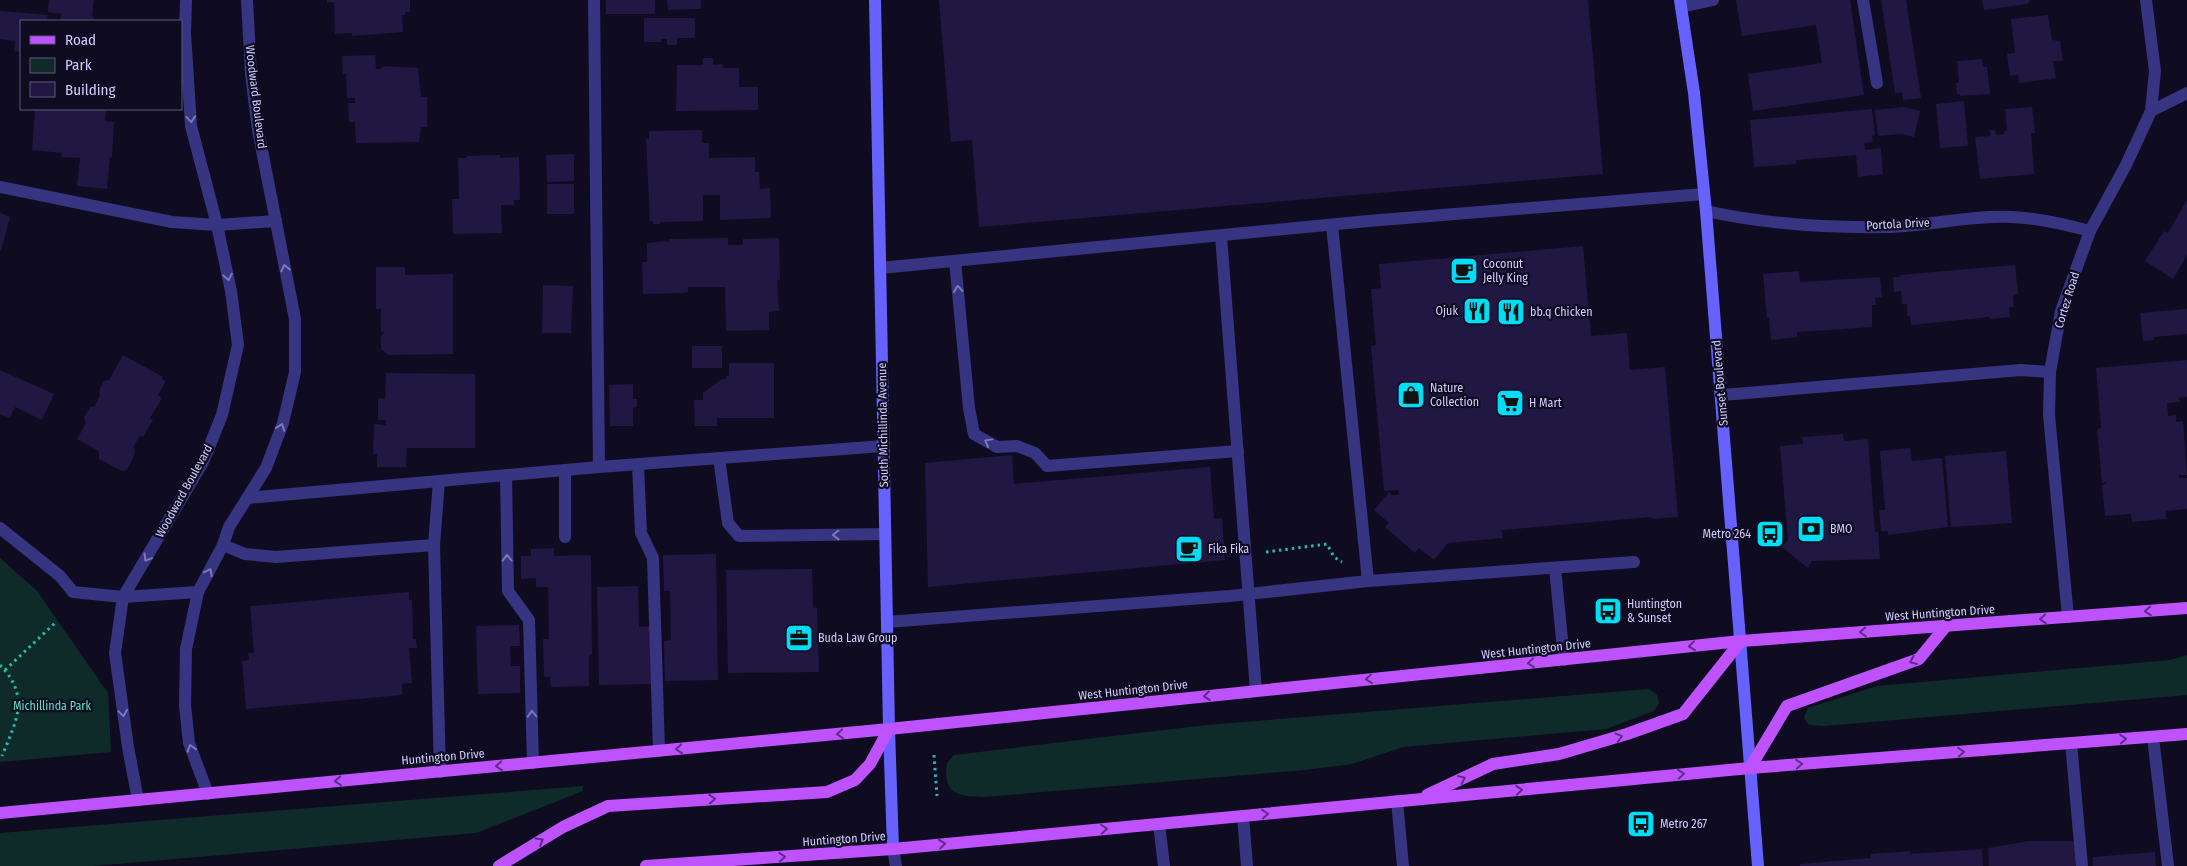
<svg xmlns="http://www.w3.org/2000/svg" width="2187" height="866" viewBox="0 0 2187 866" font-family="'Fira Sans Condensed',sans-serif">
<style>
.green{fill:#0e2b2a}
.building{fill:#201743}
.lines{fill:none;stroke-linecap:round;stroke-linejoin:round}
.path{stroke:#27b8af;stroke-width:3;stroke-dasharray:2.5 4;stroke-linecap:butt}
.lane{stroke:#373482;stroke-width:12}
.street{stroke:#373482;stroke-width:12}
.secondary{stroke:#6662ff;stroke-width:12}
.primary{stroke:#bf52ff;stroke-width:12}
.oneway{stroke:#7c78ba}
.oneway2{stroke:#5e2c85}
.labels{text-anchor:middle;stroke-width:4.5;stroke-linejoin:round;paint-order:stroke}
.street-label{font-size:12px;fill:#d1cbff;stroke:#0f0c21}
.poi-label{font-size:12px;fill:#d1cbff;stroke:#0f0c21;text-anchor:start}
.park-label{font-size:12px;fill:#51e5c0;stroke:#0f0c21}
</style>
<rect width="100%" height="100%" fill="#0f0c21"/>
<g class="green">
<polygon points="0,558 37,591 108,693 111,752 0,762"/>
<polygon points="2187,655 2187,695 1824,726 1809,725 1804,718 1808,708 1877,686 2170,660"/>
<path d="M1649,689l8,6 2,8 -5,8 -48,18 -203,18 -51,17 -47,6 -321,27c-25,0 -42,-3 -37,-34l7,-8 252,-30z"/>
<polygon points="583,786 583,791 476,833 93,866 0,866 0,833"/>
</g>
<g class="building">
<polygon points="49,0 94,0 92,17 94,18 94,21 60,21 61,14 48,12"/>
<polygon points="327,0 410,0 410,12 405,12 405,15 402,15 403,32 352,36 352,33 335,34 334,2 327,3"/>
<rect x="606" y="0" width="49" height="14"/>
<polygon points="667,0 701,0 701,9 668,10"/>
<polygon points="939,0 1588,0 1603,174 979,227 972,140 951,142"/>
<polygon points="1736,0 1850,0 1864,95 1753,111 1748,74 1822,63 1816,25 1742,36"/>
<polygon points="1881,0 1906,0 1921,98 1903,100 1902,92 1895,93"/>
<polygon points="1982,0 2030,0 2027,4 1984,10"/>
<polygon points="0,11 48,15 47,21 21,21 21,52 14,51 15,41 0,39"/>
<polygon points="2048,15 2052,40 2060,41 2063,61 2053,61 2056,78 2019,83 2018,75 2010,76 2007,54 2015,53 2011,19"/>
<polygon points="644,18 695,18 695,38 677,38 677,45 667,45 667,39 661,39 661,42 644,42"/>
<polygon points="375,55 376,69 381,69 383,66 418,68 421,97 427,97 427,127 421,127 419,142 356,143 355,122 349,122 348,103 355,103 355,98 347,98 346,74 343,74 342,56"/>
<polygon points="703,58 713,58 713,65 722,64 723,68 739,68 739,87 758,87 758,110 676,111 677,65 703,65"/>
<polygon points="1982,59 1983,67 1987,67 1990,94 1960,96 1960,94 1957,94 1956,83 1959,83 1957,61"/>
<polygon points="1964,101 1968,146 1940,148 1936,104"/>
<polygon points="1904,107 1920,111 1914,137 1901,134 1878,136 1875,110"/>
<polygon points="2032,107 2035,133 2031,133 2034,174 1980,179 1975,137 1990,136 1990,130 1995,130 1996,135 2004,134 2004,131 2007,131 2005,109"/>
<polygon points="35,109 106,109 105,121 114,122 112,157 110,157 107,189 77,186 80,158 61,157 62,153 32,150"/>
<polygon points="1872,109 1875,135 1872,136 1873,142 1864,143 1865,150 1881,148 1883,174 1858,177 1856,155 1796,160 1796,164 1754,167 1750,120"/>
<polygon points="702,130 702,143 709,143 709,158 755,157 755,172 759,172 760,189 770,188 771,218 720,220 720,195 703,195 703,221 660,222 660,224 653,224 653,221 650,221 646,139 649,139 649,131"/>
<polygon points="574,154 574,181 547,182 546,155"/>
<polygon points="500,155 500,158 519,157 520,200 514,200 514,205 501,205 502,233 453,234 452,199 459,199 458,158 467,158 467,156"/>
<rect x="547" y="184" width="27" height="30"/>
<polygon points="2187,200 2187,255 2173,279 2145,261 2164,231 2168,233"/>
<polygon points="0,213 10,217 1,250 0,250"/>
<polygon points="728,238 728,245 743,245 743,239 779,238 780,280 777,280 779,311 769,312 769,330 726,331 725,287 688,287 688,292 683,293 643,294 642,262 647,262 647,243 666,241 666,242 669,242 669,239"/>
<polygon points="1583,246 1591,336 1627,333 1630,370 1665,367 1678,517 1652,519 1651,517 1502,530 1503,538 1448,543 1434,560 1419,548 1415,553 1385,527 1389,523 1374,510 1389,492 1392,495 1399,495 1398,490 1384,491 1371,346 1376,345 1371,289 1381,288 1379,264"/>
<polygon points="2015,265 2018,294 2013,295 2014,307 2009,307 2010,317 1990,319 1990,317 1911,325 1910,316 1907,316 1907,304 1902,304 1901,291 1894,292 1893,277 1900,277 1899,275"/>
<polygon points="376,267 405,267 405,275 453,274 453,354 389,355 381,349 381,336 385,332 381,332 381,309 376,309"/>
<polygon points="1799,271 1800,282 1880,277 1882,297 1875,298 1876,305 1872,305 1872,327 1797,332 1797,337 1771,340 1769,318 1767,318 1763,274"/>
<polygon points="543,285 573,286 571,333 542,333"/>
<polygon points="2187,309 2187,334 2154,337 2154,340 2143,341 2140,313"/>
<rect x="692" y="346" width="30" height="22"/>
<polygon points="123,355 163,377 162,379 166,381 158,395 162,398 150,418 153,420 143,437 140,435 133,448 135,449 134,456 127,470 122,471 99,459 99,451 77,439 86,423 84,418 90,407 95,406 100,395 99,391 104,381 109,380"/>
<polygon points="2187,360 2187,397 2179,398 2180,402 2167,403 2168,416 2176,415 2176,422 2183,421 2187,475 2179,475 2179,478 2187,478 2187,509 2166,511 2166,519 2132,522 2131,514 2105,516 2102,485 2106,484 2106,482 2102,483 2097,429 2101,428 2096,368"/>
<polygon points="729,363 774,363 774,418 717,418 717,426 695,426 694,400 703,400 703,393 722,379 726,379 726,376 729,376"/>
<polygon points="0,370 54,394 42,420 15,407 10,418 0,414"/>
<polygon points="386,373 475,374 475,448 407,448 406,467 377,467 377,454 373,454 374,424 386,425 386,420 378,420 378,398 385,399"/>
<polygon points="633,384 633,399 637,399 637,407 633,408 633,426 610,426 609,385"/>
<polygon points="1843,434 1844,441 1868,439 1875,532 1878,532 1880,559 1812,561 1808,568 1782,547 1788,540 1780,446 1803,444 1802,437"/>
<polygon points="1910,448 1912,461 1942,458 1948,527 1888,535 1888,531 1881,531 1879,510 1885,510 1880,451"/>
<polygon points="2006,451 2012,523 1951,527 1945,456"/>
<polygon points="1012,455 1014,484 1210,467 1214,519 1222,518 1225,560 928,587 925,463"/>
<polygon points="554,548 554,556 591,555 592,654 589,655 589,686 551,687 550,677 544,677 543,639 549,639 548,587 536,587 536,578 521,579 521,556 531,556 531,549"/>
<polygon points="716,554 718,680 665,681 664,641 671,640 670,591 664,591 663,555"/>
<polygon points="812,569 813,608 817,607 819,672 728,673 726,570"/>
<polygon points="638,586 639,627 650,626 651,684 599,685 597,587"/>
<polygon points="409,592 409,600 412,600 413,639 416,639 417,648 409,648 412,683 402,684 402,695 246,709 242,661 249,660 248,653 254,653 250,606"/>
<polygon points="519,625 520,646 510,646 511,666 520,666 520,693 478,694 476,626"/>
<polygon points="2029,841 2077,841 2079,866 1989,866 1988,848"/>
<polygon points="1982,849 1983,866 1800,866 1800,864 1871,858 1871,854 1910,851 1910,854"/>
<polygon points="2155,852 2156,866 2093,866 2093,857"/>
</g>
<g class="lines">
<g class="path">
<polyline points="1266,552 1327,544 1334,557 1342,562"/>
<path d="M0,665c31,32 16,56 2,91"/>
<polyline points="5,670 55,623"/>
<polyline points="934,755 937,796"/>
</g>
<g class="lane">
<polyline points="594,0 599,467"/>
<polyline points="1863,0 1877,83"/>
<polyline points="1681,7 1713,0"/>
<polyline points="0,187 172,222 217,225"/>
<polyline points="1221,236 1256,691"/>
<polyline points="955,261 969,408 974,434 997,447 1017,446 1035,453 1047,466 1238,451"/>
<polyline points="880,268 1368,221 1704,194"/>
<polyline points="1722,395 2021,370 2050,372"/>
<polyline points="719,458 728,523 739,536 885,534"/>
<polyline points="638,464 641,533 653,558 659,751"/>
<polyline points="565,470 565,537"/>
<polyline points="506,475 508,591 529,620 533,763"/>
<polyline points="247,498 599,467 884,446"/>
<polyline points="223,545 245,554 276,557 434,545 440,772"/>
<polyline points="434,545 439,481"/>
<polyline points="1555,568 1564,660"/>
<polyline points="1368,581 1634,562"/>
<polyline points="887,622 1230,596 1368,581 1332,225"/>
<polyline points="2153,737 2168,866"/>
<polyline points="2071,743 2082,866"/>
<polyline points="1397,801 1403,866"/>
<polyline points="1243,816 1247,866"/>
<polyline points="1159,824 1164,866"/>
<polyline points="893,849 896,866"/>
</g>
<g class="street">
<polyline points="2151,111 2187,93"/>
<path d="M1706,211c59,13 121,17 181,16 41,-1 83,-12 125,-10 26,1 52,7 78,14"/>
<polyline points="217,225 276,221"/>
<polyline points="0,528 60,576 73,592 123,597 198,592"/>
<polyline points="2068,617 2049,415 2050,372 2061,311 2090,231 2126,165 2151,111 2155,71 2146,0"/>
<polyline points="208,794 189,743 185,705 186,649 198,592 223,545 229,527 266,468 283,423 295,372 295,319 258,130 251,74 247,0"/>
<polyline points="138,800 128,747 115,653 123,597 203,462 222,415 238,345 231,291 217,225 191,126 185,33 186,0"/>
</g>
<g class="secondary">
<polyline points="875,0 889,729 893,849"/>
<polyline points="1680,0 1694,93 1706,211 1758,866"/>
</g>
<g class="primary">
<polyline points="1750,768 1787,706 1919,659 1946,626"/>
<polyline points="1427,795 1493,764 1559,754 1627,734 1683,714 1741,641"/>
<polyline points="0,813 889,729 1741,641 2187,608"/>
<polyline points="499,866 563,827 608,806 827,792 855,780 870,764 889,729"/>
<polyline points="646,866 893,849 1750,768 2187,734"/>
</g>
</g>
<defs><path id="oneway-chevron" d="M-2-3.5L2.5 0L-2 3.5" fill="none" stroke-width="1.6" stroke-linecap="round" stroke-linejoin="round" transform="scale(1.25)"/></defs>
<g class="oneway">
<use href="#oneway-chevron" transform="translate(191 119) rotate(86)"/>
<use href="#oneway-chevron" transform="translate(285 268) rotate(-102)"/>
<use href="#oneway-chevron" transform="translate(228 277) rotate(79)"/>
<use href="#oneway-chevron" transform="translate(958 289) rotate(-96)"/>
<use href="#oneway-chevron" transform="translate(281 427) rotate(-70)"/>
<use href="#oneway-chevron" transform="translate(988 442) rotate(-151)"/>
<use href="#oneway-chevron" transform="translate(836 535) rotate(179)"/>
<use href="#oneway-chevron" transform="translate(147 558) rotate(121)"/>
<use href="#oneway-chevron" transform="translate(507 558) rotate(-91)"/>
<use href="#oneway-chevron" transform="translate(209 572) rotate(-63)"/>
<use href="#oneway-chevron" transform="translate(123 713) rotate(82)"/>
<use href="#oneway-chevron" transform="translate(532 714) rotate(-92)"/>
<use href="#oneway-chevron" transform="translate(191 748) rotate(-107)"/>
</g>
<g class="oneway2">
<use href="#oneway-chevron" transform="translate(2148 611) rotate(176)"/>
<use href="#oneway-chevron" transform="translate(2043 619) rotate(176)"/>
<use href="#oneway-chevron" transform="translate(1863 632) rotate(176)"/>
<use href="#oneway-chevron" transform="translate(1692 646) rotate(174)"/>
<use href="#oneway-chevron" transform="translate(1913 661) rotate(157)"/>
<use href="#oneway-chevron" transform="translate(1531 663) rotate(174)"/>
<use href="#oneway-chevron" transform="translate(1369 679) rotate(174)"/>
<use href="#oneway-chevron" transform="translate(1207 696) rotate(174)"/>
<use href="#oneway-chevron" transform="translate(840 734) rotate(175)"/>
<use href="#oneway-chevron" transform="translate(1619 737) rotate(-16)"/>
<use href="#oneway-chevron" transform="translate(2123 739) rotate(-4)"/>
<use href="#oneway-chevron" transform="translate(679 749) rotate(175)"/>
<use href="#oneway-chevron" transform="translate(1961 752) rotate(-4)"/>
<use href="#oneway-chevron" transform="translate(1799 764) rotate(-4)"/>
<use href="#oneway-chevron" transform="translate(499 766) rotate(175)"/>
<use href="#oneway-chevron" transform="translate(1681 774) rotate(-4)"/>
<use href="#oneway-chevron" transform="translate(1462 779) rotate(-25)"/>
<use href="#oneway-chevron" transform="translate(338 781) rotate(175)"/>
<use href="#oneway-chevron" transform="translate(1519 790) rotate(-5)"/>
<use href="#oneway-chevron" transform="translate(712 799) rotate(-4)"/>
<use href="#oneway-chevron" transform="translate(1265 814) rotate(-5)"/>
<use href="#oneway-chevron" transform="translate(1104 829) rotate(-5)"/>
<use href="#oneway-chevron" transform="translate(540 841) rotate(-31)"/>
<use href="#oneway-chevron" transform="translate(942 844) rotate(-6)"/>
<use href="#oneway-chevron" transform="translate(782 857) rotate(-4)"/>
</g>
<defs>
<symbol id="cafe-square" viewBox="-11 -11 22 22"><rect x="-9" y="-9" width="18" height="18" rx="4" fill="#00ddf6" stroke="#0f0c21"/><path d="M-5.5-4.5H6V0H3Q3 3.5 0 3.5H-2.5Q-5.5 3.5-5.5 0ZM3-3.2v2h1.7v-2ZM-6 4.5H4V6H-6Z" fill="#111"/></symbol>
<symbol id="restaurant-square" viewBox="-11 -11 22 22"><rect x="-9" y="-9" width="18" height="18" rx="4" fill="#00ddf6" stroke="#0f0c21"/><path d="M-5-6h1v4h1v-4h1v4h1v-4h1v5L-1.5 .5V6h-2V.5L-5-1ZM5-6V6H3V1.5H1.5Q1.5-4 5-6Z" fill="#111"/></symbol>
<symbol id="shop-square" viewBox="-11 -11 22 22"><rect x="-9" y="-9" width="18" height="18" rx="4" fill="#00ddf6" stroke="#0f0c21"/><path d="M-5-2.5h2.3a2.7 3.5 0 0 1 5.4 0H5L5.5 6h-11ZM-1.5-2.5h3a1.5 2.3 0 0 0-3 0Z" fill="#111"/></symbol>
<symbol id="supermarket-square" viewBox="-11 -11 22 22"><rect x="-9" y="-9" width="18" height="18" rx="4" fill="#00ddf6" stroke="#0f0c21"/><path d="M-6-5.5h2.5l.6 2H6L4.5 2H-2.5L-4.4-4H-6ZM-1.5 3.2a1.3 1.3 0 1 0 .1 0ZM3 3.2a1.3 1.3 0 1 0 .1 0Z" fill="#111"/></symbol>
<symbol id="bank-square" viewBox="-11 -11 22 22"><rect x="-9" y="-9" width="18" height="18" rx="4" fill="#00ddf6" stroke="#0f0c21"/><path d="M-6-4H6V4H-6ZM0-2.3a2.3 2.3 0 1 0 0 4.6a2.3 2.3 0 1 0 0-4.6Z" fill="#111"/></symbol>
<symbol id="bus-square" viewBox="-11 -11 22 22"><rect x="-9" y="-9" width="18" height="18" rx="4" fill="#00ddf6" stroke="#0f0c21"/><path d="M-5-6H5V4H4V6H2V4H-2V6H-4V4H-5ZM-3.5-4V0h7V-4ZM-3.5 1.2v1.5H-2V1.2ZM2 1.2v1.5H3.5V1.2Z" fill="#111"/></symbol>
<symbol id="office-square" viewBox="-11 -11 22 22"><rect x="-9" y="-9" width="18" height="18" rx="4" fill="#00ddf6" stroke="#0f0c21"/><path d="M-6-3h4V-5.5h4V-3h4V5H-6ZM-1-4.5V-3h2v-1.5ZM-6 0V1H6V0Z" fill="#111"/></symbol>
</defs>
<g fill-rule="evenodd">
<use href="#cafe-square" x="1448" y="255" width="32" height="32"/>
<use href="#restaurant-square" x="1461" y="295" width="32" height="32"/>
<use href="#restaurant-square" x="1495" y="296" width="32" height="32"/>
<use href="#shop-square" x="1395" y="379" width="32" height="32"/>
<use href="#supermarket-square" x="1494" y="387" width="32" height="32"/>
<use href="#bank-square" x="1795" y="513" width="32" height="32"/>
<use href="#bus-square" x="1754" y="518" width="32" height="32"/>
<use href="#cafe-square" x="1173" y="533" width="32" height="32"/>
<use href="#bus-square" x="1592" y="595" width="32" height="32"/>
<use href="#office-square" x="783" y="622" width="32" height="32"/>
<use href="#bus-square" x="1625" y="808" width="32" height="32"/>
</g>
<g class="labels">
<g class="street-label">
<text transform="translate(256 97) rotate(83)" y="4">Woodward Boulevard</text>
<text transform="translate(1898 224) rotate(-3)" y="4">Portola Drive</text>
<text transform="translate(2067 300) rotate(-73)" y="4">Cortez Road</text>
<text transform="translate(1720 383) rotate(-95)" y="4">Sunset Boulevard</text>
<text transform="translate(883 425) rotate(-91)" y="4">South Michillinda Avenue</text>
<text transform="translate(184 491) rotate(-61)" y="4">Woodward Boulevard</text>
<text transform="translate(1940 613) rotate(-4)" y="4">West Huntington Drive</text>
<text transform="translate(1536 649) rotate(-6)" y="4">West Huntington Drive</text>
<text transform="translate(1133 690) rotate(-6)" y="4">West Huntington Drive</text>
<text transform="translate(443 757) rotate(-5)" y="4">Huntington Drive</text>
<text transform="translate(844 839) rotate(-4)" y="4">Huntington Drive</text>
</g>
<g class="poi-label">
<text x="1483" y="268">Coconut<tspan x="1483" dy="14">Jelly King</tspan></text>
<text x="1458" y="315" text-anchor="end">Ojuk</text>
<text x="1530" y="316">bb.q Chicken</text>
<text x="1430" y="392">Nature<tspan x="1430" dy="14">Collection</tspan></text>
<text x="1529" y="407">H Mart</text>
<text x="1830" y="533">BMO</text>
<text x="1751" y="538" text-anchor="end">Metro 264</text>
<text x="1208" y="553">Fika Fika</text>
<text x="1627" y="608">Huntington<tspan x="1627" dy="14">&amp; Sunset</tspan></text>
<text x="818" y="642">Buda Law Group</text>
<text x="1660" y="828">Metro 267</text>
</g>
<g class="park-label">
<text x="52" y="710">Michillinda Park</text>
</g>
</g>
<rect x="20" y="20" width="162" height="90" fill="#0f0c21" stroke="#5d587a"/>
<rect x="30" y="36" width="25" height="8" fill="#bf52ff" stroke="#5d587a"/>
<text x="65" y="45" font-size="15" fill="#d1cbff">Road</text>
<rect x="30" y="58" width="25" height="15" fill="#0e2b2a" stroke="#5d587a"/>
<text x="65" y="70" font-size="15" fill="#d1cbff">Park</text>
<rect x="30" y="82" width="25" height="15" fill="#201743" stroke="#5d587a"/>
<text x="65" y="95" font-size="15" fill="#d1cbff">Building</text>
</svg>
